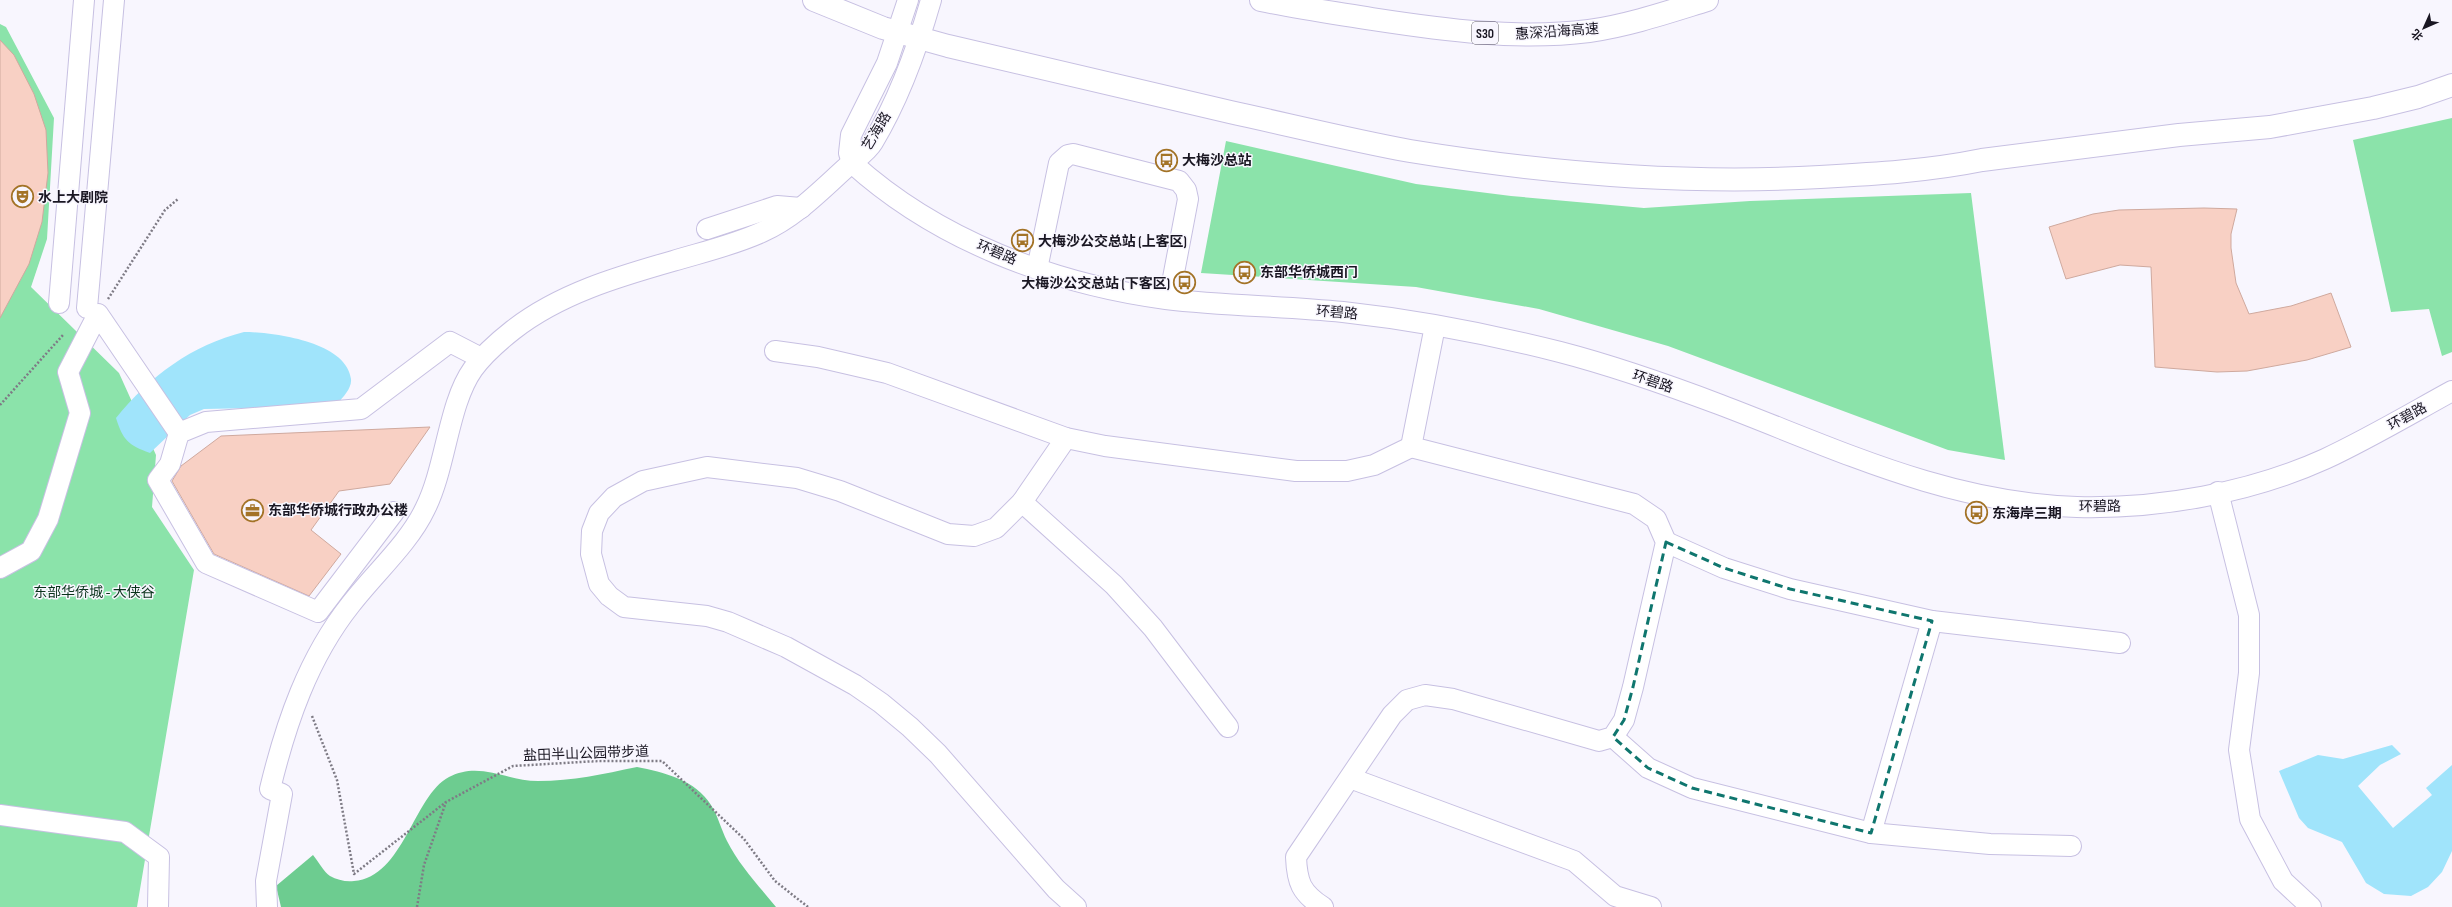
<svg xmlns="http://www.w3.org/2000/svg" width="2452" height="907" viewBox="0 0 2452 907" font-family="'Sofia Sans Condensed','Noto Sans SC',sans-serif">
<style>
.green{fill:#8be3aa}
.forest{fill:#6dcc90}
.water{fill:#a0e4fb}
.building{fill:#f8d0c4;stroke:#cfa99e}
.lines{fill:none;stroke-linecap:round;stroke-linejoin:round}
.minor-casing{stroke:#c7c0e2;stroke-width:22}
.highway-casing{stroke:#c7c0e2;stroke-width:24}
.path{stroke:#7e7b85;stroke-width:2.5;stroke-dasharray:2 2;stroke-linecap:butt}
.minor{stroke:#fff;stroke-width:20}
.highway{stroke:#fff;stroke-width:22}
.marked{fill:none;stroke:#0f766e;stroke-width:3;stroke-dasharray:8 5;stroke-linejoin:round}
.labels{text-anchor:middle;stroke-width:3;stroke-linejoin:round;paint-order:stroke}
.shield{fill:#f8f6fe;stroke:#5c5964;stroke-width:1}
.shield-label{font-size:13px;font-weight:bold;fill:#191622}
.street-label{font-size:14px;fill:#191622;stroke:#f8f6fe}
.poi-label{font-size:14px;font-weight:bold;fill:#191622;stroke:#f8f6fe;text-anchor:start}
.park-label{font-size:14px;fill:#09331b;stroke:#f8f6fe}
</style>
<rect width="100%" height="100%" fill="#f8f6fe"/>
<g class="green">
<polygon points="0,24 6,27 54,118 47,239 31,287 119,373 156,455 152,507 194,570 137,907 0,907"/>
<polygon points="2452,118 2452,352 2442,356 2429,309 2391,312 2353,140"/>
<polygon points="1226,141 1416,184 1511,196 1644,208 1750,201 1971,193 2005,460 1948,450 1668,346 1539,309 1416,287 1201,273"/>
</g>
<path class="forest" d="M637,767c26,5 59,13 74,38 7,11 10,24 16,36 12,24 32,45 49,66h-495l-5,-21 37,-31c5,6 11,17 17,21 7,4 16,6 24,5 50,-4 59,-85 95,-104 31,-16 58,4 89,4 35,0 65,-7 99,-14z"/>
<g class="water">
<path d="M244,332c29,0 103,10 107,47 1,9 -8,18 -13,24l-23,4 -111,2 -14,6 -40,38c-22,-8 -27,-13 -34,-35 34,-42 76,-73 128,-86z"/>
<polygon points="2392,745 2401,754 2380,765 2358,786 2393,828 2432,795 2426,788 2452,765 2452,851 2442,872 2428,887 2411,896 2384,894 2366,883 2342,842 2308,828 2299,818 2279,771 2318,755 2343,759"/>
</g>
<g class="building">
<polygon points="0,40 14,55 34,94 46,130 48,173 42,222 29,264 0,318"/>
<polygon points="2204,208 2237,209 2231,234 2231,248 2236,283 2249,314 2291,306 2331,293 2351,347 2307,360 2247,371 2217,372 2155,367 2151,267 2120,265 2066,279 2049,227 2093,214 2119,210"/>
<polygon points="430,427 390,484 339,491 311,530 341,554 309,596 214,554 172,481 181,466 221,436"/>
</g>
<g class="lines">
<defs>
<g id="minor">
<path d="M852,163c85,77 201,121 314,136 59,7 118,7 177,13 73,8 146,22 217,40 54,14 108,33 161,53 118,45 226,98 356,102 82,2 173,-14 248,-48 43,-20 85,-45 127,-68"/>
<polyline points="852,163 849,153 851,135 887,63 908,0"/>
<polyline points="707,229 777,206 801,208"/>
<polyline points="1037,269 1059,163 1068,155 1073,154 1179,181 1186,190 1188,199 1169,299"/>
<polyline points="59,303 84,0"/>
<polyline points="87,308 114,0"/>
<polyline points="775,351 818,357 887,373 1066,438 1105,446 1296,471 1347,471 1374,465 1411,447"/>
<polyline points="1066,438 1022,502 996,528 974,536 948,534 840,491 797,478 707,467 643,481 614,497 599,513 592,531 591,554 599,584 609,596 624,607 707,616 728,622 786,647 855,685 881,703 910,727 938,754 1056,889 1076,907"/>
<polyline points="2218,492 2249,615 2249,673 2239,750 2250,819 2283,881 2311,907"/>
<polyline points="1022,502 1114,585 1153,628 1228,727"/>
<polyline points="394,512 318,612 206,563 158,480 170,464 179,433 206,422 361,409 450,342 481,358"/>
<polyline points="1666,542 1724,568 1790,589 1932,621 2120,643"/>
<polyline points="0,568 31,551 48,519 80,413 68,372 98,314 179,433"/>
<polyline points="1613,737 1648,768 1692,788 1871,833 1990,844 2071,846"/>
<polyline points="1350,778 1574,861 1615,896 1651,907"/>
<polyline points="0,815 125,832 159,857 158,907"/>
<polyline points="1871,833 1932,621"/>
<path d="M267,907l-1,-26 16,-87 -12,-5c16,-66 38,-131 81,-185 23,-30 58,-61 74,-95 21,-41 23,-105 48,-140 11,-15 26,-28 40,-39 46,-36 104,-53 160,-69 30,-9 61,-16 89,-29 34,-15 60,-43 87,-67 8,-7 18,-13 24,-23 26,-43 44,-93 58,-142"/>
<path d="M1323,907c-22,-14 -26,-25 -27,-50l96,-142 15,-15 18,-5 28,4 146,42 14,-4 11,-17 9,-33 33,-145 -10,-23 -22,-15 -223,-57 24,-121"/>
</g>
<g id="highway">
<path d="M814,0l69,28 65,18c94,22 188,44 282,66 60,13 120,28 180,39 135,22 273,34 410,26 54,-3 108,-6 162,-17l197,-25 91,-8 103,-19 45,-11 34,-12"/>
<path d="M1261,0c37,8 74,13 111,19 72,11 145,21 217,12 41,-6 79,-19 118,-31"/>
</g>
</defs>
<use href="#minor" class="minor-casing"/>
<use href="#highway" class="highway-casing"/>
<g class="path">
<polyline points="108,299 165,210 178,199"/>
<polyline points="0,405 63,335"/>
<polyline points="312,716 337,780 354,874 446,802"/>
<polyline points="417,907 424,865 446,802 513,766 598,761 662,761 744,839 775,881 808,907"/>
</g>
<use href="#minor" class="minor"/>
<use href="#highway" class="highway"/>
</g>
<path class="marked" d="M1666,542l58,26 66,21 142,32 -61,212 -179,-45 -44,-20 -35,-31 11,-17 9,-33z"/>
<defs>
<symbol id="bus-ring" viewBox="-11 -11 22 22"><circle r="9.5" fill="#f8f6fe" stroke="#a37327" stroke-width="1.5"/><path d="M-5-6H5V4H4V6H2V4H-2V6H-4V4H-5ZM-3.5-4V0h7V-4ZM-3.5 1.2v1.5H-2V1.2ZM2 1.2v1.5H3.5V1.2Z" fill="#a37327"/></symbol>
<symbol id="theatre-ring" viewBox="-11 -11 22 22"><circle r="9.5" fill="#f8f6fe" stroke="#a37327" stroke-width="1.5"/><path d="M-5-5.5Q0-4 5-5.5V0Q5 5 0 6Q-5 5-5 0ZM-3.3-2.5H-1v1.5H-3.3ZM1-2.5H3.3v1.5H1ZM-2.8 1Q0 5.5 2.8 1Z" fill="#a37327"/></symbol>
<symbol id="office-ring" viewBox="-11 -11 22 22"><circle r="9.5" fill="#f8f6fe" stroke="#a37327" stroke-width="1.5"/><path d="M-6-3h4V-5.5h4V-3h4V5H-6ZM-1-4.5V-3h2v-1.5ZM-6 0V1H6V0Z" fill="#a37327"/></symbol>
</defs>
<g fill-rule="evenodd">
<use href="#bus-ring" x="1154" y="148" width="25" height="25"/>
<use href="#theatre-ring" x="10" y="184" width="25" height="25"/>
<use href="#bus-ring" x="1010" y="228" width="25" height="25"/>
<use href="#bus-ring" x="1232" y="260" width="25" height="25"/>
<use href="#bus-ring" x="1172" y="270" width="25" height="25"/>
<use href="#office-ring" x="240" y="498" width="25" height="25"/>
<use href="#bus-ring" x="1964" y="500" width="25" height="25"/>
</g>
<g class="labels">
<rect class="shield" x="1472" y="22" width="26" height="22" rx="3"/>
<g class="shield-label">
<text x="1485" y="38">S30</text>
</g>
<g class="street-label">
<text transform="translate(1557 31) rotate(-4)" y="5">惠深沿海高速</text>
<text transform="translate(876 131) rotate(-59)" y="5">艺海路</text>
<text transform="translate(997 252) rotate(23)" y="5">环碧路</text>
<text transform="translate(1337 312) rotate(5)" y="5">环碧路</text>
<text transform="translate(1653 381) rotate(19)" y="5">环碧路</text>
<text transform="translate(2407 416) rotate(-29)" y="5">环碧路</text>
<text transform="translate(2100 506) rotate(-1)" y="5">环碧路</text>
<text transform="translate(586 753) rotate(-2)" y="5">盐田半山公园带步道</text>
</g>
<g class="poi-label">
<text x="1182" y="165">大梅沙总站</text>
<text x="38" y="202">水上大剧院</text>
<text x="1038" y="246">大梅沙公交总站 (上客区)</text>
<text x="1260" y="277">东部华侨城西门</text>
<text x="1170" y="288" text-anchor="end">大梅沙公交总站 (下客区)</text>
<text x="268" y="515">东部华侨城行政办公楼</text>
<text x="1992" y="518">东海岸三期</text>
</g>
<g class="park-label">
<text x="94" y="597">东部华侨城 - 大侠谷</text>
</g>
</g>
<g transform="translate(2424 28) rotate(225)" stroke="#f8f6fe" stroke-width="3" paint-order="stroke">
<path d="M0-3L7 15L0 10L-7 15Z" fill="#191622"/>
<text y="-6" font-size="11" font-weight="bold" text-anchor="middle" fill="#191622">北</text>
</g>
</svg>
